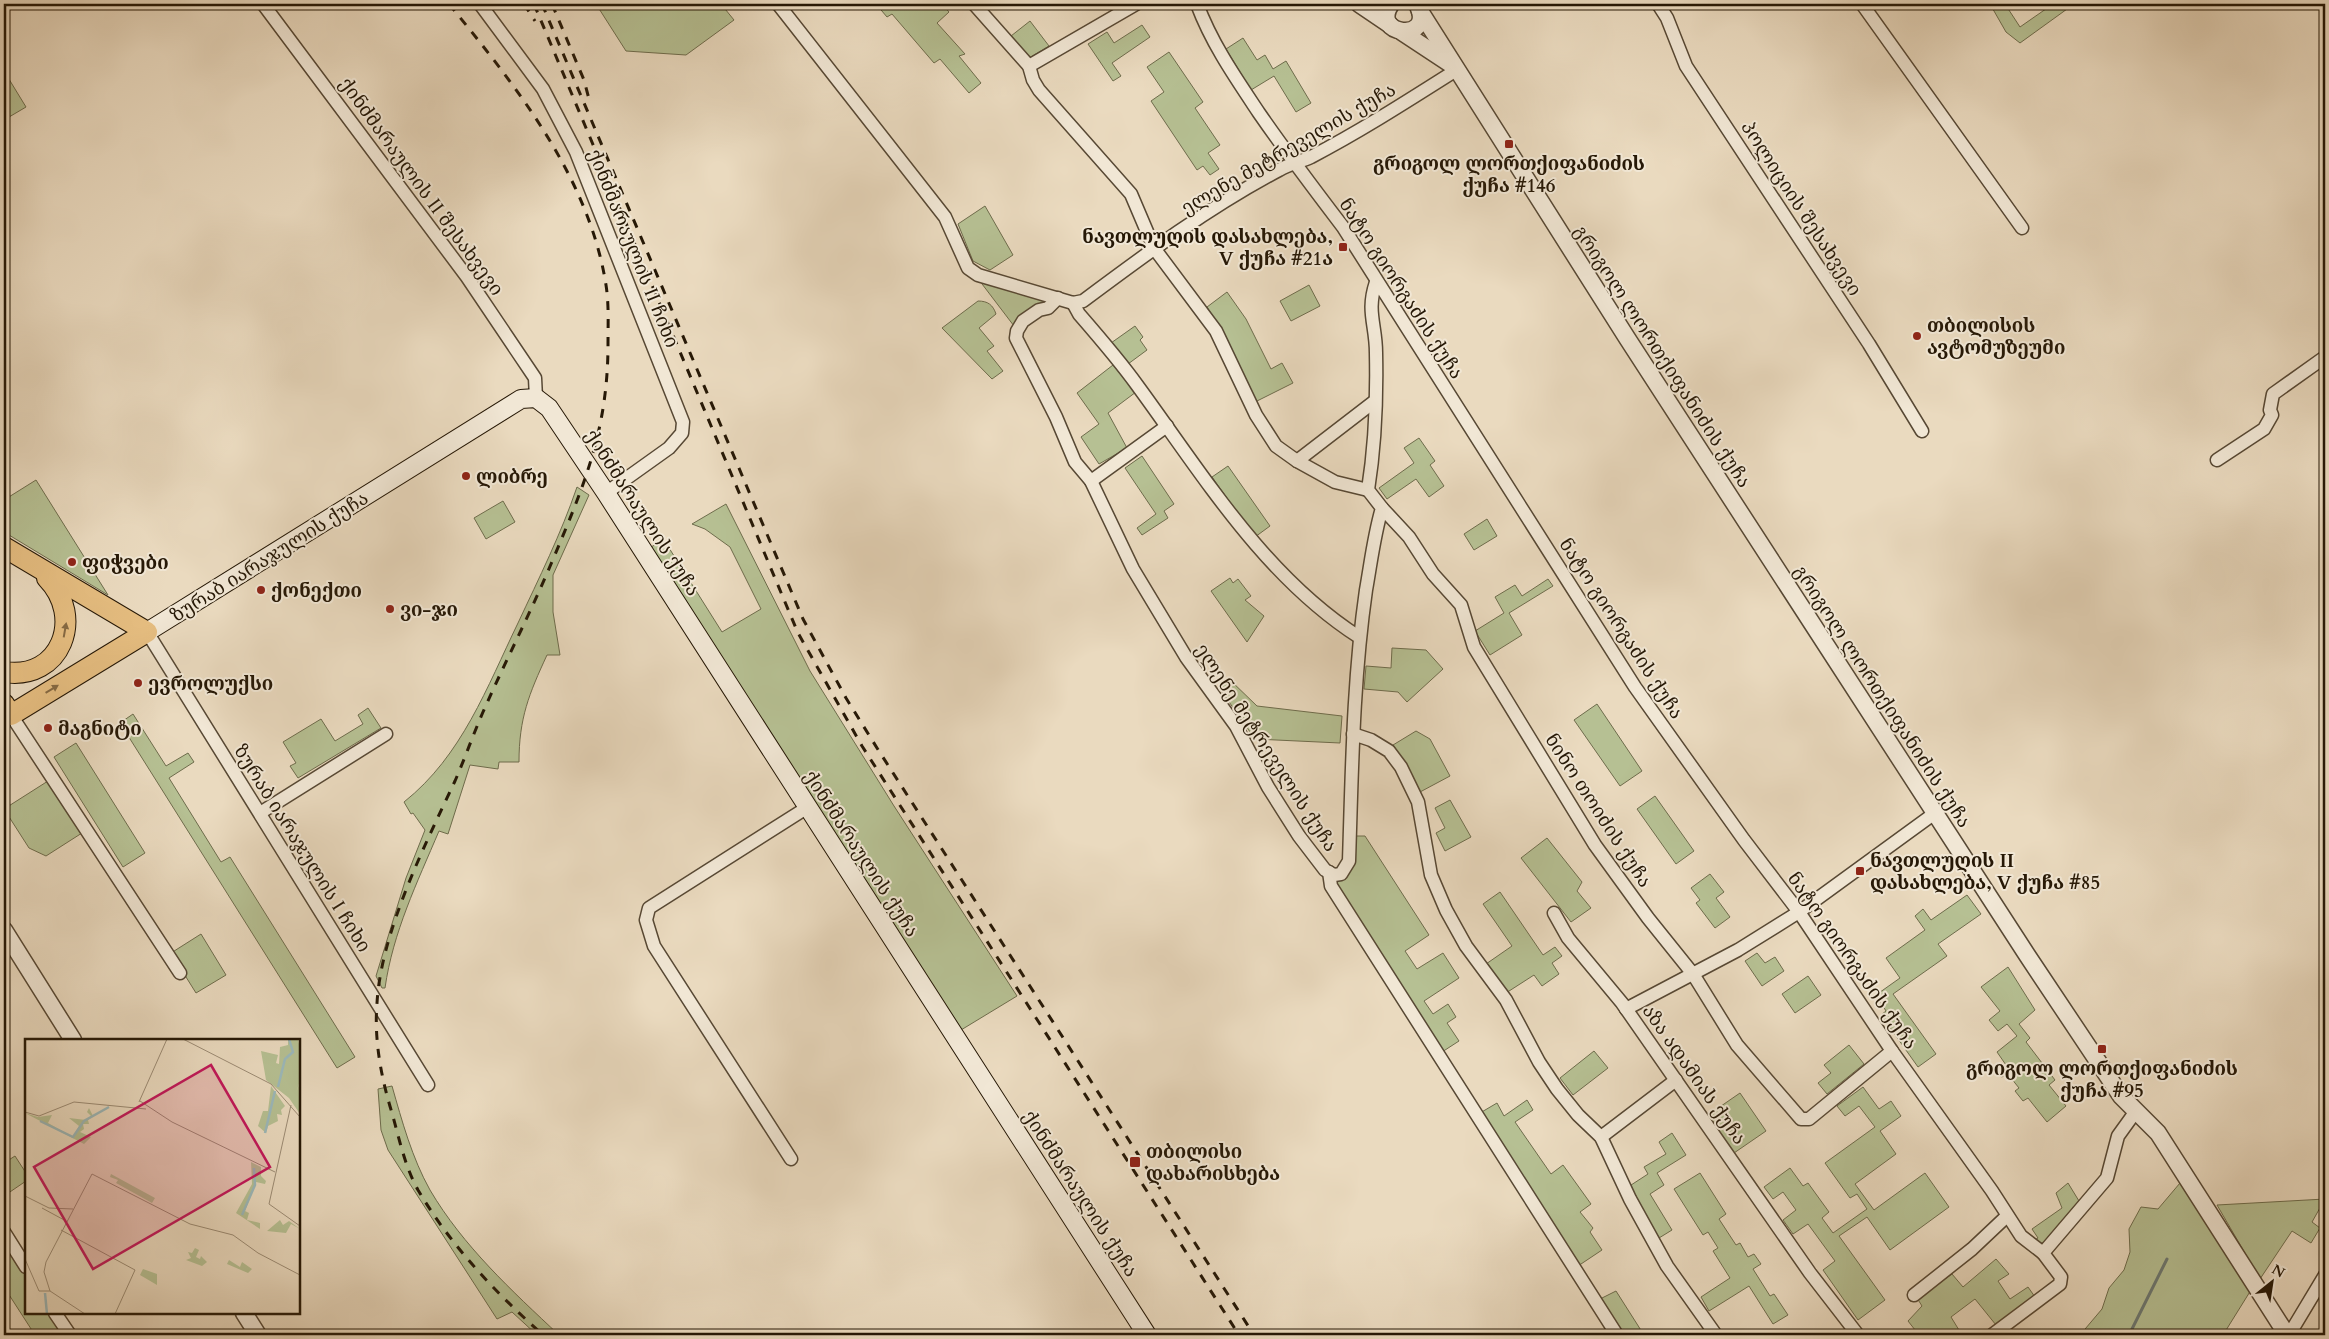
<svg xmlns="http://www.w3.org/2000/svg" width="2329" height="1339" viewBox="0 0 2329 1339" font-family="Cardo,'Noto Serif Georgian',serif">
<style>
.green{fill:#b6c093;stroke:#6e6c4c}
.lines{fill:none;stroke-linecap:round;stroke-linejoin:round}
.stream{stroke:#6c7872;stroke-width:3}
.minor-casing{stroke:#574834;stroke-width:15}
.tertiary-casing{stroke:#574834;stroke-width:19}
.secondary-casing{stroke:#261806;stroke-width:20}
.primary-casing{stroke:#261806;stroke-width:22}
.minor{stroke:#f1e7d5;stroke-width:12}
.tertiary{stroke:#f1e7d5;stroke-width:16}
.secondary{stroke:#f1e7d5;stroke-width:18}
.primary{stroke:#e5bd80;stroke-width:20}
.rail{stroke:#261806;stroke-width:3;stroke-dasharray:9 9;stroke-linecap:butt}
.oneway{fill:#866a43}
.poi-dot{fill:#8f2418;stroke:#f1e7d5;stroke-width:2}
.labels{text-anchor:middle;stroke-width:4;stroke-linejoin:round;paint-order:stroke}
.street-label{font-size:19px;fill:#261806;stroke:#f1e7d5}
.poi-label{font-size:19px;font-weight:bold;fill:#261806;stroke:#f1e7d5;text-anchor:start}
.inset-river{fill:none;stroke:#9bb8ba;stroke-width:2.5}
.inset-road{fill:none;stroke:#9c8c75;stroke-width:1}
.view{fill:#c2185b;fill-opacity:0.15;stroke:#c2185b;stroke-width:2.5}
.inset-edge{fill:none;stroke:#261806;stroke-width:2.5}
</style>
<rect width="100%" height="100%" fill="#eadabf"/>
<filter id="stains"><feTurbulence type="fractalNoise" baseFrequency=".004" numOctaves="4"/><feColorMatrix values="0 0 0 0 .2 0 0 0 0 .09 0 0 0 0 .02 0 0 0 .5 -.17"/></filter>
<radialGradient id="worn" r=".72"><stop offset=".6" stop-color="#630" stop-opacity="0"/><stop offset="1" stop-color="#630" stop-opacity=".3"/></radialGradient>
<g class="green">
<polygon points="596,4 721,4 734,20 686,55 626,51"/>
<polygon points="876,4 942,4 949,12 937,23 965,54 959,56 981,83 969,93 940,59 934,63 892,14 887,17"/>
<polygon points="1990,4 2005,4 2020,27 2053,4 2074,4 2020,43 2006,32"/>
<polygon points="1030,21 1049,46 1029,58 1011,36"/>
<polygon points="1142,25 1150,37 1112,63 1121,76 1113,81 1088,44 1107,32 1114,43"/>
<polygon points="1243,38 1257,60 1265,55 1273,69 1286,61 1311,103 1296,112 1274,76 1251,90 1226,49"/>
<polygon points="1169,52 1203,102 1195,108 1220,145 1208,153 1219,169 1210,175 1203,166 1197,170 1151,101 1164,92 1147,67"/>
<polygon points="4,71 26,107 4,120"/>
<polygon points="985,206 1013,255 990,270 973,261 958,224"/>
<polygon points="979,280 1048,299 1049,303 1014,326"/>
<polygon points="1309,285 1320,306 1291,321 1280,301"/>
<polygon points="1227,292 1246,319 1271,369 1282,363 1293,383 1255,402 1226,337 1207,307"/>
<path d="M978,301c10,0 15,4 18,13l-17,14 15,18 -7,5 16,20 -11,8 -50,-51z"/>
<polygon points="1135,326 1143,337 1140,340 1147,350 1128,364 1111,343"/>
<polygon points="1113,365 1136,392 1108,413 1127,448 1099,464 1081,437 1099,424 1077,393"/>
<polygon points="1419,438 1435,461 1430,465 1444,486 1429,497 1416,479 1387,499 1379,488 1414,463 1404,448"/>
<polygon points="1142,456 1174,504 1164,511 1168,518 1142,535 1137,528 1156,514 1125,468"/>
<polygon points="1228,466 1270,526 1255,537 1212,477"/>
<polygon points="36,480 108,595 4,532 4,500"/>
<path d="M577,487l12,8 -36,80v37l7,43h-13c-18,39 -28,63 -28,107h-20l-1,7 -28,-4 -22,69 -9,-3c-22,52 -46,101 -54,157h-3l-6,-12 30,-98 19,-48 -12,-17 -2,1 -7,-12c58,-46 83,-115 114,-179 21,-45 43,-89 59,-136z"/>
<polygon points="503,501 515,522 486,539 474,518"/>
<polygon points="726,504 810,671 894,806 1017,996 961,1030 651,547 664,540 722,632 761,609 730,547 705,529 692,524"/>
<polygon points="1487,519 1497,536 1474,550 1464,534"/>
<polygon points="1230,578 1233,583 1238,579 1251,596 1245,600 1264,616 1247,642 1211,591"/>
<polygon points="1548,579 1553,586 1509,613 1522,635 1490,655 1475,631 1504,613 1495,597 1515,585 1522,596"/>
<polygon points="1392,648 1426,650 1443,669 1407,702 1398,692 1364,689 1366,666 1391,668"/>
<polygon points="1228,678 1257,706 1342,716 1340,743 1255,739 1220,689"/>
<polygon points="1597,704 1642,771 1620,786 1574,720"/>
<polygon points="368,708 381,728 298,778 290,766 296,763 283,742 321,719 335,741 363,724 358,715"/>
<polygon points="133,714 166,766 188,753 194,762 169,778 221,862 230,857 355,1057 337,1068 120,723"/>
<path d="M1416,731l14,8 20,37 -30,16c-12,-11 -16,-33 -27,-47z"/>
<polygon points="76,743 145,853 123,867 54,757"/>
<polygon points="48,781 82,833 46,856 29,848 4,809"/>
<polygon points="1655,796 1694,851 1676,864 1637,809"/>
<polygon points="1450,800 1471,837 1445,851 1436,833 1445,828 1435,808"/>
<path d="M1354,836h11l64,99 -24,16 12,18 26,-16 16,25 -35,23 9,13 15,-10 8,13 -9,6 12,18 -17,11 -108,-166 1,-7c22,2 19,-28 19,-43z"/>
<polygon points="1547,838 1582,882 1577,891 1591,908 1571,922 1521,858"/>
<polygon points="1710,874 1724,892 1716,898 1730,917 1715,928 1696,903 1700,900 1691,888"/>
<polygon points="1500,892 1543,955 1555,947 1562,956 1552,963 1559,974 1542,986 1534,975 1506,993 1486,964 1512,946 1483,904"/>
<polygon points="1967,895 1981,914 1938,944 1947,956 1893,994 1936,1054 1918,1067 1881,1015 1886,1011 1876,995 1900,978 1886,958 1925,930 1915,916 1923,909 1931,920"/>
<polygon points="201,934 226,975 196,993 171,953"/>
<polygon points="1757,953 1765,963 1775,957 1784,971 1762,986 1745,961"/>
<polygon points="2008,967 2035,1010 2019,1024 2030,1038 2026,1042 2055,1080 2049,1085 2066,1106 2047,1122 2028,1098 2023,1101 2015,1091 2019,1088 2007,1073 2002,1077 1996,1073 2006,1065 1997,1052 2017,1036 2007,1024 1998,1031 1989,1020 2000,1011 1981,987"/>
<polygon points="1808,976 1821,995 1795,1013 1782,994"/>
<polygon points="1849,1045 1864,1064 1827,1094 1818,1083 1831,1073 1824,1065"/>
<polygon points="1594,1051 1608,1068 1573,1095 1560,1078"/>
<path d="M392,1086c10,35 20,72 38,104 33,56 82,101 129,145h-22l-25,-23 -15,7 -109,-169 -7,-20 -3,-41z"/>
<polygon points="1863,1087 1879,1109 1891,1101 1901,1116 1880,1131 1896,1154 1855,1184 1874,1210 1925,1173 1949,1207 1890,1250 1867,1217 1839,1236 1885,1300 1858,1320 1823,1270 1835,1261 1808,1224 1793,1234 1783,1220 1796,1210 1783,1192 1773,1199 1764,1187 1790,1168 1803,1186 1808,1183 1829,1212 1822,1218 1833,1233 1867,1209 1857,1194 1850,1198 1825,1163 1875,1127 1859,1106 1845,1116 1837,1106"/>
<polygon points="1740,1093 1766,1131 1734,1153 1708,1115"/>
<polygon points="1527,1100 1533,1110 1515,1122 1551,1174 1563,1165 1591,1204 1580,1212 1593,1228 1590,1232 1602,1250 1578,1266 1480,1113 1497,1103 1504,1116"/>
<polygon points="1672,1133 1686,1155 1657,1173 1664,1185 1650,1194 1672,1230 1659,1238 1628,1187 1648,1174 1644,1167 1666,1154 1659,1142"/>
<polygon points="15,1156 26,1173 26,1181 4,1196 4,1163"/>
<polygon points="1700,1173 1726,1214 1719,1219 1736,1245 1740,1243 1748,1257 1754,1254 1761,1264 1753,1269 1770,1296 1774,1294 1788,1315 1773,1324 1749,1286 1709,1311 1701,1297 1730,1278 1713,1251 1718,1248 1708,1232 1703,1235 1674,1189"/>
<polygon points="2068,1183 2079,1201 2045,1242 2039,1244 2033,1241 2038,1238 2032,1229 2062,1208 2056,1193"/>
<polygon points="2180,1183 2251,1290 2223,1335 2080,1335 2102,1309 2109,1288 2124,1270 2130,1252 2129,1229 2141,1207 2158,1209"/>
<polygon points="2325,1199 2312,1222 2320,1228 2311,1243 2292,1231 2260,1279 2217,1205"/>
<polygon points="4,1242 26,1276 26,1313 50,1313 64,1335 35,1335 4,1287"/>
<polygon points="1996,1259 2009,1274 1998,1281 2010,1299 2028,1287 2035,1297 1996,1325 1975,1299 1951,1317 1962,1335 1919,1335 1908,1321 1922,1306 1917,1298 1952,1274 1963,1287"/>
<polygon points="1616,1291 1644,1335 1623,1335 1600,1299"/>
</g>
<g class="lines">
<polyline class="stream" points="2129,1335 2167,1259"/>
<defs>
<g id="minor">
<polyline points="263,4 467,277 535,378 536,398"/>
<polyline points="480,4 543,89 576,152 683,422 682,433 669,448 606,493"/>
<path d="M778,4l167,213 23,51 10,7 95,28 10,-2c63,-47 126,-94 196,-131 10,-6 21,-8 32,-13 50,-26 98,-57 147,-88"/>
<polyline points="974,4 1029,66 1033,80 1039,90 1131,194 1154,248 1216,331 1256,415 1276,446 1297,461 1335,482 1368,490"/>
<path d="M1197,4c15,40 38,73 62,109 27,39 55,76 84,114l292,460 109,153 55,72 93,139 100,140 29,45 22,17"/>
<polyline points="1658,4 1667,18 1686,66 1869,344 1922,431"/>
<polyline points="1862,4 2022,228"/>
<polyline points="1029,66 1136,4"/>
<path d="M1058,298l-10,10 -9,2 -16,11 -6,10 -1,7 40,79 19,45 16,19 42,88 53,88 50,69 32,61 31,49 26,34 9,5 7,-1 8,-13c3,-91 4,-181 17,-271 5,-28 8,-55 16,-82l-14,-18c7,-44 9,-91 8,-137 0,-29 -10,-41 0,-71"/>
<path d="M1073,303l6,11c20,23 40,46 58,71 66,90 127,191 222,252"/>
<polyline points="2217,460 2264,429 2272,415 2270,410 2273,394 2325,357"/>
<polyline points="1297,461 1375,401"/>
<polyline points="1091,481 1167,426"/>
<polyline points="1382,508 1409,537 1433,574 1461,605 1474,647 1595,845 1648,918 1693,974 1737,1045 1801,1119 1809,1119 1892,1051"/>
<polyline points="147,632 428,1085"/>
<polyline points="11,715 180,973"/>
<polyline points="1353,734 1371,740 1389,751 1401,767 1418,802 1431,875 1446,910 1466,946 1506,1000 1539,1062 1557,1089 1578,1115 1601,1137 1630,1199 1667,1266 1716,1335"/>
<polyline points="260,813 386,734"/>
<polyline points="1329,872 1331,886 1617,1335"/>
<polyline points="1554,913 1568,938 1622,1003 1810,1273 1858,1335"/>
<polyline points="1626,1009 1738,950 1799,912 1935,813"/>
<polyline points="1601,1137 1676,1080"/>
<polyline points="791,1159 654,946 646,920 649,908 808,807"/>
<polyline points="4,1232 26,1267"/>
<polyline points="1914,1295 1972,1249 2007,1216"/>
<polyline points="55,1313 70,1335"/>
<polyline points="1992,1335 2060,1284 2061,1277 2043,1253 2107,1178 2118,1136 2136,1111"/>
<polyline points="2289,1335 2325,1275"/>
</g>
<g id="tertiary">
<polyline points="1359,4 1390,25"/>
<path d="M1391,4c-22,32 44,39 27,2"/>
<polyline points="1420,11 1627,338 2027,955 2121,1096 2158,1133 2287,1335"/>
<polyline points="1402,32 1452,65"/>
<polyline points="4,930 73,1040"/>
<polyline points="244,1313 258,1335"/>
</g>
<polyline id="secondary" points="147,632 521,399 536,398 549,408 606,493 1147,1335"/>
<g id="primary">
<polyline points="4,547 147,632 11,715 4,704"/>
<path d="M4,672c57,9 81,-55 43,-94"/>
</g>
</defs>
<use href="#minor" class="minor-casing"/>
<use href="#tertiary" class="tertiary-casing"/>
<use href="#secondary" class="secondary-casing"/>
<use href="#primary" class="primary-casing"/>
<use href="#minor" class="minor"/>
<use href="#tertiary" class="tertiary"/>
<use href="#secondary" class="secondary"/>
<use href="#primary" class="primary"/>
<g class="rail">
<path d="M449,4c67,82 140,173 157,281 3,19 2,39 2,59 0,86 -24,142 -57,220 -21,50 -46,98 -68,148 -10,23 -18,46 -28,69 -30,64 -74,151 -78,222 -3,37 4,74 15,110 7,25 13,54 26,77 33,56 77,102 125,145"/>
<polyline points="524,4 535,21"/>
<polyline points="534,4 798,633 862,746 1239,1335"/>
<polyline points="542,4 803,619 846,698 877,748 1254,1335"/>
<polyline points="552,4 584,80 589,99"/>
</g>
</g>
<defs><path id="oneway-solid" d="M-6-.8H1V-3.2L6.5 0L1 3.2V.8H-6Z" transform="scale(1.25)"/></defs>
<g class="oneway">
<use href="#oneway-solid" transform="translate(65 630) rotate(-80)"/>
<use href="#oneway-solid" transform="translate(52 689) rotate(-31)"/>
</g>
<g class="poi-dot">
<rect x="1504" y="139" width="10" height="10" rx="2.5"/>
<rect x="1338" y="242" width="10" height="10" rx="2.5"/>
<circle cx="1917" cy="336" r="5"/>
<circle cx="466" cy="476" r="5"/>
<circle cx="72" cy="562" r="5"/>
<circle cx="261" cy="590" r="5"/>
<circle cx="390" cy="609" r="5"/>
<circle cx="138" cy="683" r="5"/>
<circle cx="48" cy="728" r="5"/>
<rect x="1855" y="866" width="10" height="10" rx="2.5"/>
<rect x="2097" y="1044" width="10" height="10" rx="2.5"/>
<rect x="1129" y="1156" width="12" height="12" rx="2.5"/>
</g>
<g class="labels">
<g class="street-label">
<text transform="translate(1288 148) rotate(-30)" y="7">ელენე მეტრეველის ქუჩა</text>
<text transform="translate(422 186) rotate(54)" y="7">ქინძმარაულის II შესახვევი</text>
<text transform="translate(1802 208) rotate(57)" y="7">პოლიციის შესახვევი</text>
<text transform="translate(634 248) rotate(68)" y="7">ქინძმარაულის II ჩიხი</text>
<text transform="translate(1402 288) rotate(57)" y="7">ნატო გიორგაძის ქუჩა</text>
<text transform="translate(1663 356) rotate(57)" y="7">გრიგოლ ლორთქიფანიძის ქუჩა</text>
<text transform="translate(643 512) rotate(57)" y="7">ქინძმარაულის ქუჩა</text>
<text transform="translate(269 556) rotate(-32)" y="7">ზურაბ იარაჯულის ქუჩა</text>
<text transform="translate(1622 628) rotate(57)" y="7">ნატო გიორგაძის ქუჩა</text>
<text transform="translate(1883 696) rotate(57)" y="7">გრიგოლ ლორთქიფანიძის ქუჩა</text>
<text transform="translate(1267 747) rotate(57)" y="7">ელენე მეტრეველის ქუჩა</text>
<text transform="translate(1599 810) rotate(57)" y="7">ნინო თოიძის ქუჩა</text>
<text transform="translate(303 848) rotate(58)" y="7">ზურაბ იარაჯულის I ჩიხი</text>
<text transform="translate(862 853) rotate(57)" y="7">ქინძმარაულის ქუჩა</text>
<text transform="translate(1853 960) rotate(55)" y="7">ნატო გიორგაძის ქუჩა</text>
<text transform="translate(1695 1074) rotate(55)" y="7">აზა ადამიას ქუჩა</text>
<text transform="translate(1081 1193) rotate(57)" y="7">ქინძმარაულის ქუჩა</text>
</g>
<g class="poi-label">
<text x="1509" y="170" text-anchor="middle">გრიგოლ ლორთქიფანიძის<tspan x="1509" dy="22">ქუჩა #146</tspan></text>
<text x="1333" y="243" text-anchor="end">ნავთლუღის დასახლება,<tspan x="1333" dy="22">V ქუჩა #21ა</tspan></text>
<text x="1927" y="332">თბილისის<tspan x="1927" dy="22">ავტომუზეუმი</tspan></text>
<text x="476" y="483">ლიბრე</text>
<text x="82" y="569">ფიჭვები</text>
<text x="271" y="597">ქონექთი</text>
<text x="400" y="616">ვი-ჯი</text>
<text x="148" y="690">ევროლუქსი</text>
<text x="58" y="735">მაგნიტი</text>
<text x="1870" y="867">ნავთლუღის II<tspan x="1870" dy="22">დასახლება, V ქუჩა #85</tspan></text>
<text x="2102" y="1075" text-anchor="middle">გრიგოლ ლორთქიფანიძის<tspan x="2102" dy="22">ქუჩა #95</tspan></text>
<text x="1146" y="1158">თბილისი<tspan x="1146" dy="22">დახარისხება</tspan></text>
</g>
</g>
<g transform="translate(25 1039)">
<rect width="275" height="275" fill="#eadabf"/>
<path d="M263,0h10l1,5 1,-5v42l-4,12 4,-11v32l-11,-16 -23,-18 -5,-29 17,4 -2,8 3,1 1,-17 8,-2zM246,47l14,20 -4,4 1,5 -5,-1 1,7 -10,5 -2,7 -8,-7 5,-15h5zM64,69l4,8 -5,4 1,4h-6l1,5 -4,3 11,5 -7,7 -59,-31 13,4 14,-2 -4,8 25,14 6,-11 -10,-8 17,2 5,-4 -4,-4zM226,123l10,5v9l5,5 -1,3 -9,-2 -11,29 4,2 -2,7 13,3v6l-24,-16 16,-29zM86,135l44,24 -3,5 -36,-20 2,-3 -8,-3zM255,181l3,5 6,-4 11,8 -9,-5 -5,9 -19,-2zM170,209l4,2 -3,7 4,2 1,-3 6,6 -5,4 -16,-6 5,-2 -3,-6 4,1zM204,221l11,7 2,-5 10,7 -4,4 -21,-9zM118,230l14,5v11l-17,-10z" fill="#b6c093"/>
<path class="inset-river" d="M253,48l7,-28 8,-7 -4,-13M15,82l33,16 11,-16 25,-14M240,94l10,-42M217,176l13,-30 -1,-17M20,254l2,21"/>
<path class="inset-road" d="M158,0l88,45 29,33M115,62l32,21 103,50M114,63l28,-63M266,66l-22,99 31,22M0,73l14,4 35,-14 72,7M0,157l24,12 24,1M17,169l24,13M36,191l74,40 -20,44M0,220l14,32h11l-6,-19 2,-10 46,-88 98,50 43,11 25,18 42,22M25,252l35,23"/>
<path class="view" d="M186,26l59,102 -177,102 -59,-102z"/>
<rect width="275" height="275" class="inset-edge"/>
</g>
<rect width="2329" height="1339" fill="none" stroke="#eadabf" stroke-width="20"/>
<rect x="5" y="5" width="2319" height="1329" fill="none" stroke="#261806" stroke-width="2.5"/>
<rect x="10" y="10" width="2309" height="1319" fill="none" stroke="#261806"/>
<g transform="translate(2272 1282) rotate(30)" stroke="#f1e7d5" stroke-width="4" paint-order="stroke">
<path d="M0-4L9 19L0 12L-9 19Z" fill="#261806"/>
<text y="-8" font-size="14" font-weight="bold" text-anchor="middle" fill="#261806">N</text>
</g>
<rect width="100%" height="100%" filter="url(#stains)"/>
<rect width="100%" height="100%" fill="url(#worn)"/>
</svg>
